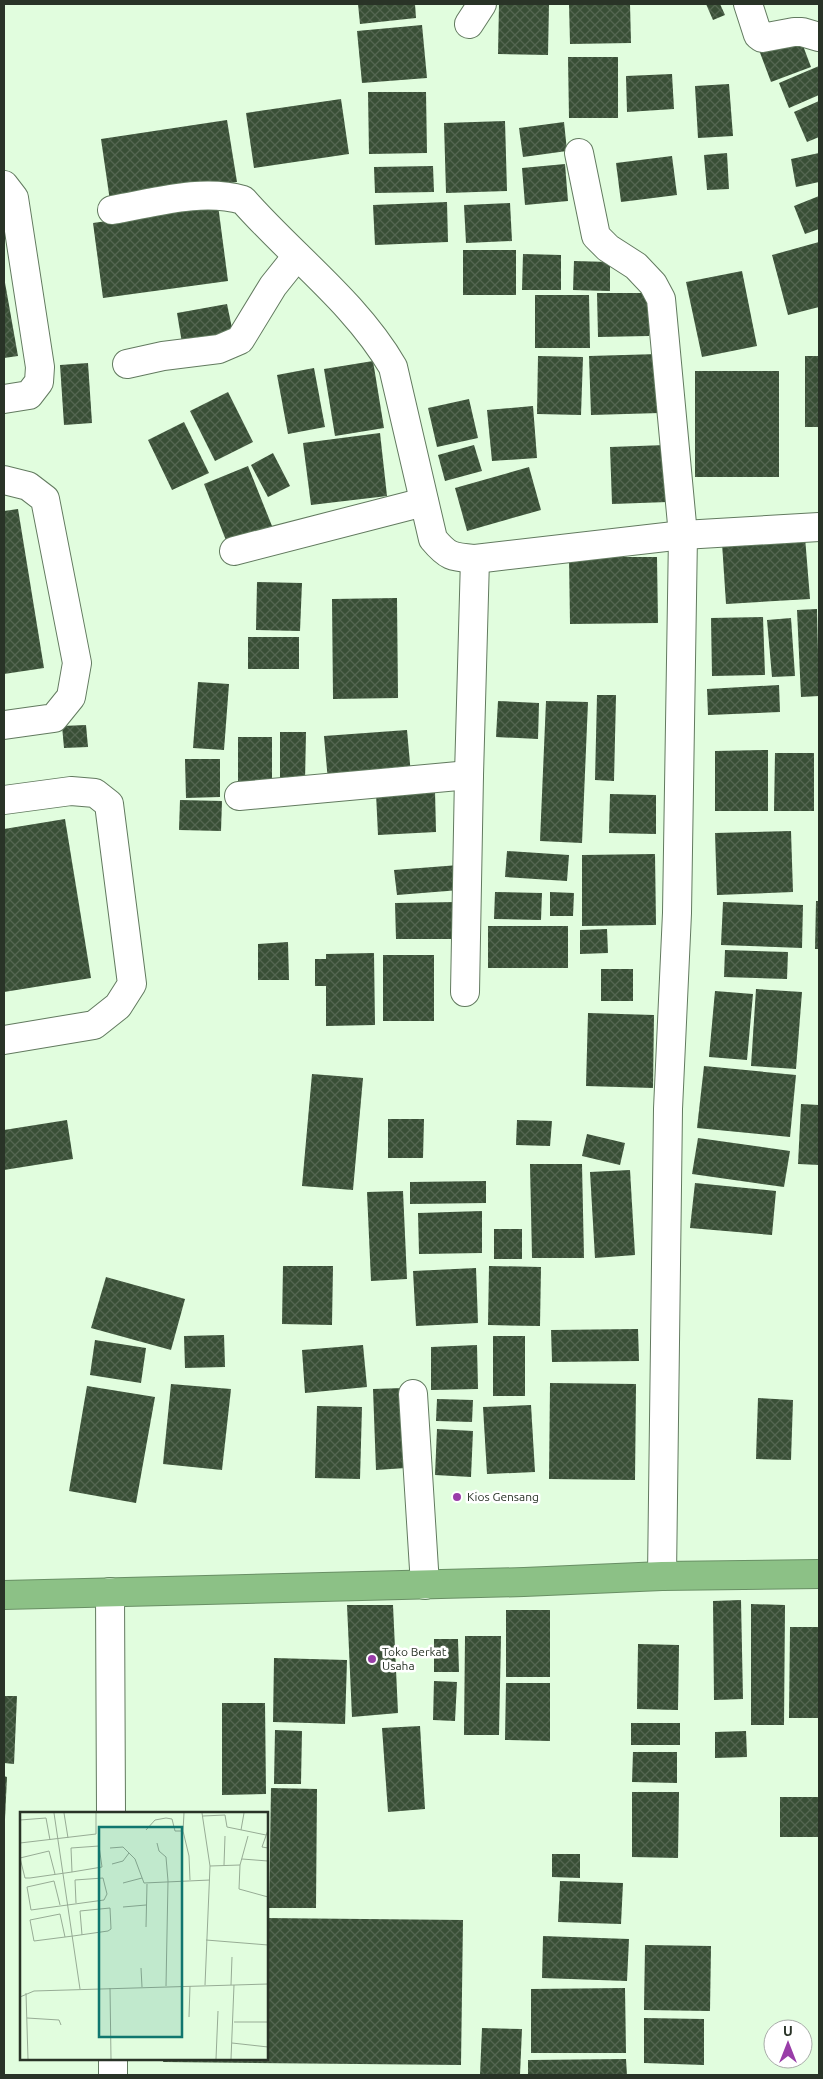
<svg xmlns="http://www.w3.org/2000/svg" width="823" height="2079" viewBox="0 0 823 2079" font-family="Ubuntu,sans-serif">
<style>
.building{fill:url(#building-cross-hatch)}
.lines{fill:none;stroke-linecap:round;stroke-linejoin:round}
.minor-casing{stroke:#627a5f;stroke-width:30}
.highway-casing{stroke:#698f65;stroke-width:30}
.minor{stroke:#fff;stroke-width:28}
.highway{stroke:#8cc186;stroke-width:28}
.poi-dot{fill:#993da8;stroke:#fff;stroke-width:2}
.labels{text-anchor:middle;stroke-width:5;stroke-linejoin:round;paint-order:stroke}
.poi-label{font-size:12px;fill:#293327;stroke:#fff;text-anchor:start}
.inset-road{fill:none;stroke:#97ac95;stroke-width:1}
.view{fill:#0f766e;fill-opacity:0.15;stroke:#0f766e;stroke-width:2.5}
.inset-edge{fill:none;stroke:#293327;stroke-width:2.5}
</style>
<defs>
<pattern id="building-cross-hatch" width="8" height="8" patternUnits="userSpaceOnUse" patternTransform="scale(1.25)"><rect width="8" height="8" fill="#394f36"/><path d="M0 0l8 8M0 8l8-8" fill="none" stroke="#546651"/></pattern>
</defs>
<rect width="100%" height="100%" fill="#e1fdde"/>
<g class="building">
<polygon points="358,4 415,4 416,18 360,24"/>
<polygon points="499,4 549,4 548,55 498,54"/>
<polygon points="569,4 630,4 631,43 570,44"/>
<polygon points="706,4 720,4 725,15 713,20"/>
<polygon points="422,25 427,78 362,83 357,31"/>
<polygon points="799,35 811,67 771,82 759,50"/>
<polygon points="568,57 618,57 618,118 569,118"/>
<polygon points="819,66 819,95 789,108 779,83"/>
<polygon points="672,74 674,109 627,112 626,76"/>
<polygon points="729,84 733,136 698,138 695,86"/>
<polygon points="368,92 426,92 427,153 369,154"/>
<polygon points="341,99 349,154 254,168 246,113"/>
<polygon points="819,101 819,137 807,142 794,112"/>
<polygon points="227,120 237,182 110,201 101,139"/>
<polygon points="505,121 507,191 446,193 444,123"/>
<polygon points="564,122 567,151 523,157 519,128"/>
<polygon points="727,153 729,189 707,190 704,155"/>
<polygon points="819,153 819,182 796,187 791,159"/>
<polygon points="672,156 677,195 621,202 616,163"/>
<polygon points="565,164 568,201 525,205 522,168"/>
<polygon points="433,166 434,192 375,193 374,167"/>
<polygon points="819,196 819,229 805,234 794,206"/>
<polygon points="447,202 448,242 375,245 373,205"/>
<polygon points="510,203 512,241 466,243 464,205"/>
<polygon points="218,205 228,281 103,298 93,223"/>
<polygon points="819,242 819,307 788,315 772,255"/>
<rect x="463" y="250" width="53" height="45"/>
<polygon points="523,254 561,255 561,290 522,290"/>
<polygon points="574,261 610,262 610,291 573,290"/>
<polygon points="742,271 757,346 702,357 686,282"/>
<polygon points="4,277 18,356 4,358"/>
<polygon points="597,293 649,293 649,336 598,337"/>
<polygon points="535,295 589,295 590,348 535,348"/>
<polygon points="227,304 233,333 182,343 177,313"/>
<polygon points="659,354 660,413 591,415 589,356"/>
<polygon points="538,356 583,357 581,415 537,414"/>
<rect x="805" y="356" width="14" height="71"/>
<polygon points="373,361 384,428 335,436 324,369"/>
<polygon points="88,363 92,423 64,425 60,365"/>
<polygon points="314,368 325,427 288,434 277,375"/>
<rect x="695" y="371" width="84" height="106"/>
<polygon points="228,392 253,442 215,461 190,411"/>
<polygon points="469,399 478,438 437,447 428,408"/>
<polygon points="533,406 537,458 492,461 487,410"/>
<polygon points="184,422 209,473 172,490 148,440"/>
<polygon points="380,433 387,496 311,505 303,443"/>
<polygon points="474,445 482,471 445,481 438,455"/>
<polygon points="666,445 668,502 612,504 610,447"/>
<polygon points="273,453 290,486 268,497 251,465"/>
<polygon points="248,466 272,526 227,543 204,484"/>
<polygon points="529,467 541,510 467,531 455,488"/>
<polygon points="18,509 44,668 4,674 4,511"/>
<polygon points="805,537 810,599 726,604 722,543"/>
<polygon points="569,557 657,557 658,623 570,624"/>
<polygon points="257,582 302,583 300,631 256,630"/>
<polygon points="397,598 398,698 333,699 332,599"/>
<polygon points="817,609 819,696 801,697 797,610"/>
<polygon points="763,617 765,675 712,676 711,618"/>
<polygon points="791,618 795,676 772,677 767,620"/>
<rect x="248" y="637" width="51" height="32"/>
<polygon points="198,682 229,684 224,750 193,748"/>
<polygon points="779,685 780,712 708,715 707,689"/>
<polygon points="597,695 616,695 614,781 595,780"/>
<polygon points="498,701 539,703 538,739 496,737"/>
<polygon points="546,701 588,702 582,843 540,841"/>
<polygon points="86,725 88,747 64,748 62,726"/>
<polygon points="407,730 411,775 328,781 324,736"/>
<polygon points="280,732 306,732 305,781 280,781"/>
<rect x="238" y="737" width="34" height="49"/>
<polygon points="768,750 768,811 715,811 715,751"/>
<polygon points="775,753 814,753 814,811 774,811"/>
<polygon points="185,759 220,759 220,797 186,798"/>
<polygon points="435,791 436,832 378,835 376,793"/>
<polygon points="610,794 656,795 656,834 609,833"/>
<polygon points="180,800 222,801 221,831 179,830"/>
<polygon points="65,819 91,978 4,992 4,829"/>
<polygon points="791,831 793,892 717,895 715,833"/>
<polygon points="507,851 569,855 567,881 505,877"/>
<polygon points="655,854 656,925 582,926 582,855"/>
<polygon points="459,865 460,890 397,895 394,870"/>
<polygon points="495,892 542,893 541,920 494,919"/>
<polygon points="550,892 574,893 573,916 550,916"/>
<polygon points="816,901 819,901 819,949 815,949"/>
<polygon points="457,902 457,939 396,939 395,903"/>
<polygon points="723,902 803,905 802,948 721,945"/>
<rect x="488" y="926" width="80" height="42"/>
<polygon points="607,929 608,953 580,954 580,930"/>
<polygon points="288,942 289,980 258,980 258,944"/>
<polygon points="725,950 788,952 787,979 724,977"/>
<polygon points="374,953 375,1025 326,1026 326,986 315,986 315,959 326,959 326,954"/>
<rect x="383" y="955" width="51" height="66"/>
<rect x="601" y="969" width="32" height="32"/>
<polygon points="756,989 802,992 796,1069 751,1066"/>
<polygon points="715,991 753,994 747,1060 709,1057"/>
<polygon points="588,1013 654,1015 653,1088 586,1086"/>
<polygon points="704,1066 796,1075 790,1137 697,1128"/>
<polygon points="312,1074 363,1078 353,1190 302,1186"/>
<polygon points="801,1104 819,1105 819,1165 798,1164"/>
<polygon points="388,1119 424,1119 423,1158 388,1158"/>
<polygon points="67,1120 73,1159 4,1170 4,1130"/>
<polygon points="517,1120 552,1121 550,1146 516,1145"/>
<polygon points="587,1134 625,1143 620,1165 582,1156"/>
<polygon points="698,1138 790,1151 784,1187 692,1174"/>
<polygon points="530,1164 582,1164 584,1258 532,1258"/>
<polygon points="630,1170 635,1255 595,1258 590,1172"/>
<polygon points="486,1181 486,1203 410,1204 410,1182"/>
<polygon points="695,1183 776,1191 772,1235 690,1228"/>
<polygon points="403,1191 407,1279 371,1281 367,1192"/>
<polygon points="482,1211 482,1253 419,1254 418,1213"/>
<rect x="494" y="1229" width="28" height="30"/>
<polygon points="283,1266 333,1266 332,1325 282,1324"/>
<polygon points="489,1266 541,1267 540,1326 488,1325"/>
<polygon points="476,1268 478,1323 416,1326 413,1271"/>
<polygon points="106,1277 185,1299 171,1350 91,1328"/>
<polygon points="638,1329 639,1361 552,1362 551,1330"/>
<polygon points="224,1335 225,1367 185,1368 184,1336"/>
<rect x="493" y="1336" width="32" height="60"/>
<polygon points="95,1340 146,1348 141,1383 90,1375"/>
<polygon points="363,1345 367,1387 305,1393 302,1350"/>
<polygon points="477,1345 478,1389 431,1390 431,1347"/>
<polygon points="550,1383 636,1384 635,1480 549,1479"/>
<polygon points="171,1384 231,1389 222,1470 163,1464"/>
<polygon points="87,1386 155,1397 136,1503 69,1491"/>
<polygon points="403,1388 406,1468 376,1470 373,1389"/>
<polygon points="758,1398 793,1400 791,1460 756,1459"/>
<polygon points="437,1399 473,1400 472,1422 436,1421"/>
<polygon points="531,1405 535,1472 487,1474 483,1407"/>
<polygon points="317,1406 362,1407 360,1479 315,1478"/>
<polygon points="437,1429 473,1431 471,1477 435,1475"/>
<polygon points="741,1600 743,1699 714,1700 713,1601"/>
<polygon points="751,1604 785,1605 784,1725 751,1725"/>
<polygon points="347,1605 393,1605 398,1713 352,1717"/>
<rect x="506" y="1610" width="44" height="67"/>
<polygon points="790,1627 819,1627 819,1718 789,1718"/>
<polygon points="465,1636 501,1636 499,1735 464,1735"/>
<polygon points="434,1639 458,1639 459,1672 434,1672"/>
<polygon points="638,1644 679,1645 678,1710 637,1709"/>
<polygon points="274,1658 347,1660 345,1724 273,1722"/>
<polygon points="434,1681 457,1682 455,1721 433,1720"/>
<polygon points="506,1683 550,1683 550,1741 505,1740"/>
<polygon points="4,1696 17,1696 14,1764 4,1763"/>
<polygon points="222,1703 265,1703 266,1794 222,1795"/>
<rect x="631" y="1723" width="49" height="22"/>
<polygon points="420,1726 425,1809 388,1812 382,1728"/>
<polygon points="275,1730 302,1731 301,1784 274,1784"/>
<polygon points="746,1731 747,1757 715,1758 715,1732"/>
<polygon points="633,1752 677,1752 677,1783 632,1782"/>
<polygon points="4,1776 7,1777 5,1819 4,1819"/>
<polygon points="271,1788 317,1789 316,1908 269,1908"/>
<polygon points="632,1792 679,1792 678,1858 632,1857"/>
<rect x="780" y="1797" width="39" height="40"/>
<polygon points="552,1854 580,1854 580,1878 552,1877"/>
<polygon points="560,1881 623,1883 621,1924 558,1922"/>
<polygon points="266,1918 463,1920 461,2065 163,2062 164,2058 266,2058"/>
<polygon points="543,1936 629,1939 627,1981 542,1978"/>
<polygon points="645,1945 711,1946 710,2011 644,2010"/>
<polygon points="625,1988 626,2053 531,2053 531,1989"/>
<polygon points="644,2018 704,2019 704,2065 644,2063"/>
<polygon points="482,2028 522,2029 520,2075 480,2075"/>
<polygon points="626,2059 627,2075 528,2075 528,2060"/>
</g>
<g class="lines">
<defs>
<g id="minor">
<polyline points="748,4 758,35 762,38 794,32 802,32 819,37"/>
<polyline points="469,24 482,4"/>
<polyline points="579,153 596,236 608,248 636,266 653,284 661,299 683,535 677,913 668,1109 662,1576"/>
<polyline points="4,185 14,198 40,367 39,382 29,395 4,399"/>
<path d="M112,210c42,-7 89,-22 131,-10 49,56 112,102 150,167l40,172c15,18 19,18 42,20l208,-24 136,-8"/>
<polyline points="127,364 163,356 219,349 240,340 273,286 297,256"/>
<polyline points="4,480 28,486 45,499 77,663 71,697 54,718 4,725"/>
<polyline points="234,551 424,502"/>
<polyline points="239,796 469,775"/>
<polyline points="4,800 71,791 95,793 109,804 132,984 118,1006 94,1025 4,1040"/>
<polyline points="465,992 469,775 475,559"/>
<polyline points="413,1394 425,1585"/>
<polyline points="110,1592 111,1813"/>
<polyline points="113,2058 113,2075"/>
</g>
<polyline id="highway" points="4,1595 524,1582 662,1576 819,1574"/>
</defs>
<use href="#minor" class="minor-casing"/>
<use href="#highway" class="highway-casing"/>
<use href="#minor" class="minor"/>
<use href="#highway" class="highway"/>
</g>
<g class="poi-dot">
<circle cx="457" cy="1497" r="5"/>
<circle cx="372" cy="1659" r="5"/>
</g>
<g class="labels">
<g class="poi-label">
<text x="467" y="1501">Kios Gensang</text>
<text x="382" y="1656">Toko Berkat<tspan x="382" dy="14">Usaha</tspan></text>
</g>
</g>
<g transform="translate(20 1812)">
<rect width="248" height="248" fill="#e1fdde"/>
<path class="inset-road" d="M34,1l26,176M44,1l4,25M182,1l8,53 -5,119M183,4l22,-1 2,12 39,8M0,8l26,-2 4,22M126,18l9,-10 11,-2 6,1 3,12h8l6,25 1,24M221,18l3,-17M248,18l-6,17 6,1M163,19l1,-18M0,31l76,-9v-21M137,31l2,8 7,6 2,24 -2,105M90,36l13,-1 12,12 9,24 66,-3M222,47l26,2M92,52l11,-3 6,-8M204,53l1,-29M220,53l8,-29M190,54l30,-1 -1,24 29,8M35,62l-6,-23 -29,7 5,20h5l42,-6 30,-5 -3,-21 -28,2 1,24M103,71l19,-5M40,93l-6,-24 -27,6 4,23 73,-10 3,-6 -4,-16 -28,2 1,23M103,95l23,-2M126,115l1,-43M45,125l-5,-23 -30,6 4,21 39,-5 35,-5 3,-2 -1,-21 -30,3 2,24M186,128l62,5M121,156l1,19M211,173l1,-28M90,176l1,71M6,181l2,66M0,185l14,-6 234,-7M169,205l1,-31M7,206l32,2 2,5M214,210h34M212,231l36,4M196,247l2,-48M211,247l3,-74"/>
<path class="view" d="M79,15h83v210h-83z"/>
<rect width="248" height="248" class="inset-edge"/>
</g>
<rect width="823" height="2079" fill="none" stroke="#293327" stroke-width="10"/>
<g transform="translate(788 2044)"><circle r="24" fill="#ffffff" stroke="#a9ada9"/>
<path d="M0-4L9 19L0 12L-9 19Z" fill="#993da8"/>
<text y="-8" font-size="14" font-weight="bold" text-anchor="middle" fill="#293327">U</text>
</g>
</svg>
